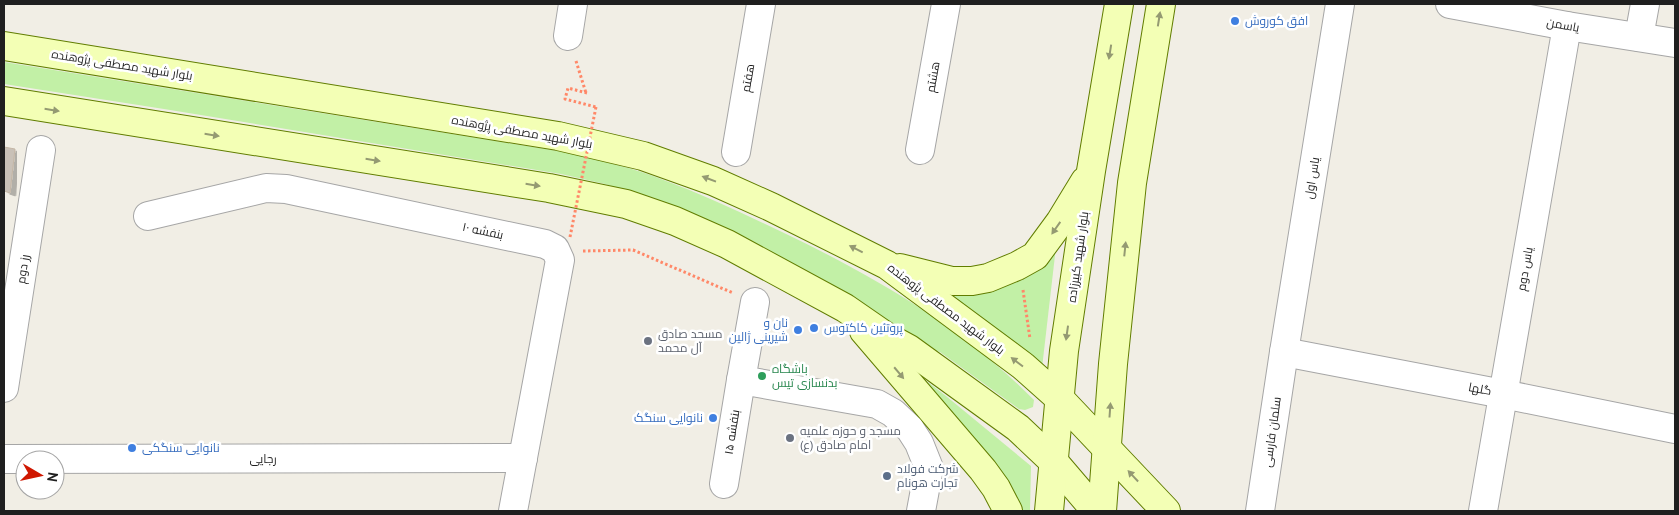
<svg xmlns="http://www.w3.org/2000/svg" width="1679" height="515" viewBox="0 0 1679 515" font-family="'PT Sans',Cairo,sans-serif">
<style>
.grass{fill:#c2f0a6}
.building{fill:#c9c1b7;stroke:#c4b6a5;filter:url(#shadow)}
.lines{fill:none;stroke-linecap:round;stroke-linejoin:round}
.street-casing{stroke:#a6a6a6;stroke-width:30}
.secondary-casing{stroke:#617d00;stroke-width:30}
.path{stroke:#ff8868;stroke-width:3;stroke-dasharray:2.5 2.5;stroke-linecap:butt}
.street{stroke:#fff;stroke-width:28}
.secondary{stroke:#f3ffb5;stroke-width:28}
.path-bridge{stroke:#ff8868;stroke-width:3;stroke-dasharray:2.5 2.5;stroke-linecap:butt}
.oneway{fill:#949a72}
.shop-dot{fill:#3f7fe0;stroke:#fff;stroke-width:2}
.worship-dot{fill:#6b7280;stroke:#fff;stroke-width:2}
.leisure-dot{fill:#2e9e5b;stroke:#fff;stroke-width:2}
.service-dot{fill:#5c6f8a;stroke:#fff;stroke-width:2}
.labels{text-anchor:middle;stroke-width:5;stroke-linejoin:round;paint-order:stroke}
.shop-label{font-size:12px;fill:#366cbe;stroke:#fff;text-anchor:start}
.street-label{font-size:12px;fill:#1f1f1f;stroke:#fff}
.worship-label{font-size:12px;fill:#5b616d;stroke:#fff;text-anchor:start}
.leisure-label{font-size:12px;fill:#27864d;stroke:#fff;text-anchor:start}
.service-label{font-size:12px;fill:#4e5e75;stroke:#fff;text-anchor:start}
</style>
<defs>
<filter id="shadow"><feDropShadow dx="5.5" dy="3" stdDeviation="0" flood-color="#0004"/></filter>
</defs>
<rect width="100%" height="100%" fill="#f1eee5"/>
<g class="grass">
<path d="M4,62l573,92c27,8 56,14 84,25 41,15 81,34 121,53 92,44 180,95 252,168l-1,7 -8,3 -6,-1 -79,-57 -53,-15 -41,-45 -124,-66 -50,-21 -67,-21 -44,-10 -397,-65 -160,-25z"/>
<polygon points="1057,238 1042,368 945,295"/>
<polygon points="886,350 946,396 1031,466 1030,511 1018,511"/>
</g>
<polygon class="building" points="4,147 15,149 10,193 4,191"/>
<g class="lines">
<defs>
<g id="street">
<polyline points="1450,4 1567,26 1675,43"/>
<polyline points="568,36 573,4"/>
<polyline points="1639,37 1645,4"/>
<polyline points="920,150 946,4"/>
<polyline points="736,152 761,4"/>
<polyline points="148,216 266,188 286,189 545,244 555,249 560,260 513,511"/>
<polyline points="1284,352 1503,394 1675,429"/>
<polyline points="741,380 755,302"/>
<polyline points="4,388 41,150"/>
<polyline points="4,459 523,458"/>
<polyline points="724,484 741,380 877,404 893,413 910,429 919,443 929,468 921,511"/>
<polyline points="1260,511 1284,352 1340,4"/>
<polyline points="1483,511 1567,26"/>
</g>
<g id="secondary">
<polyline points="4,46 558,136 643,156 713,181 771,207 887,265 1023,366 1059,398 1166,511"/>
<polyline points="4,101 549,188 626,204 675,221 727,244 845,308 887,337 909,349 1018,428 1055,463 1096,511"/>
<polyline points="900,268 952,281 972,281 988,278 1017,266 1035,256 1060,222 1085,181"/>
<polyline points="864,331 983,470 996,488 1008,511"/>
<polyline points="1049,511 1064,351 1091,171 1119,4"/>
<polyline points="1102,511 1113,364 1132,183 1161,4"/>
</g>
</defs>
<use href="#street" class="street-casing"/>
<use href="#secondary" class="secondary-casing"/>
<g class="path">
<polyline points="576,61 586,93"/>
<polyline points="587,93 568,88 565,99 596,107"/>
<polyline points="583,251 633,250 733,293"/>
<polyline points="1023,290 1030,339"/>
</g>
<use href="#street" class="street"/>
<use href="#secondary" class="secondary"/>
<polyline class="path-bridge" points="570,237 596,107"/>
</g>
<defs><path id="oneway-solid" d="M-6-.8H1V-3.2L6.5 0L1 3.2V.8H-6Z" transform="scale(1.25)"/></defs>
<g class="oneway">
<use href="#oneway-solid" transform="translate(1159 19) rotate(-81)"/>
<use href="#oneway-solid" transform="translate(1110 52) rotate(99)"/>
<use href="#oneway-solid" transform="translate(52 110) rotate(9)"/>
<use href="#oneway-solid" transform="translate(212 135) rotate(9)"/>
<use href="#oneway-solid" transform="translate(373 160) rotate(9)"/>
<use href="#oneway-solid" transform="translate(709 179) rotate(-159)"/>
<use href="#oneway-solid" transform="translate(533 185) rotate(9)"/>
<use href="#oneway-solid" transform="translate(1056 228) rotate(125)"/>
<use href="#oneway-solid" transform="translate(856 249) rotate(-153)"/>
<use href="#oneway-solid" transform="translate(1125 249) rotate(-84)"/>
<use href="#oneway-solid" transform="translate(1067 333) rotate(98)"/>
<use href="#oneway-solid" transform="translate(1017 362) rotate(-143)"/>
<use href="#oneway-solid" transform="translate(899 373) rotate(50)"/>
<use href="#oneway-solid" transform="translate(1110 410) rotate(-86)"/>
<use href="#oneway-solid" transform="translate(1133 476) rotate(-133)"/>
</g>
<g class="shop-dot">
<circle cx="1235" cy="21" r="5"/>
<circle cx="814" cy="328" r="5"/>
<circle cx="798" cy="330" r="5"/>
<circle cx="713" cy="418" r="5"/>
<circle cx="132" cy="448" r="5"/>
</g>
<g class="worship-dot">
<circle cx="648" cy="341" r="5"/>
<circle cx="790" cy="438" r="5"/>
</g>
<circle class="leisure-dot" cx="762" cy="376" r="5"/>
<circle class="service-dot" cx="887" cy="476" r="5"/>
<g class="labels">
<g class="shop-label">
<text x="1245" y="25">افق کوروش</text>
<text x="788" y="327" text-anchor="end">نان و<tspan x="788" dy="14">شیرینی ژالین</tspan></text>
<text x="824" y="332">پروتئین کاکتوس</text>
<text x="703" y="422" text-anchor="end">نانوایی سنگک</text>
<text x="142" y="452">نانوایی سنگکی</text>
</g>
<g class="street-label">
<text transform="translate(1563 25) rotate(10)" y="4">یاسمن</text>
<text transform="translate(122 65) rotate(9)" y="4">بلوار شهید مصطفی پژوهنده</text>
<text transform="translate(933 77) rotate(-80)" y="4">هشتم</text>
<text transform="translate(748 78) rotate(-80)" y="4">هفتم</text>
<text transform="translate(522 132) rotate(10)" y="4">بلوار شهید مصطفی پژوهنده</text>
<text transform="translate(1312 178) rotate(-81)" y="4">یاس اول</text>
<text transform="translate(483 231) rotate(12)" y="4">بنفشه ۱۰</text>
<text transform="translate(1078 257) rotate(-82)" y="4">بلوار شهید کبیرزاده</text>
<text transform="translate(23 269) rotate(-81)" y="4">رز دوم</text>
<text transform="translate(1525 269) rotate(-80)" y="4">یاس دوم</text>
<text transform="translate(946 309) rotate(37)" y="4">بلوار شهید مصطفی پژوهنده</text>
<text transform="translate(1480 389) rotate(11)" y="4">گلها</text>
<text transform="translate(732 432) rotate(-81)" y="4">بنفشه ۱۵</text>
<text transform="translate(1272 432) rotate(-82)" y="4">سلمان فارسی</text>
<text x="263" y="463">رجایی</text>
</g>
<g class="worship-label">
<text x="658" y="338">مسجد صادق<tspan x="658" dy="14">آل محمد</tspan></text>
<text x="800" y="435">مسجد و حوزه علمیه<tspan x="800" dy="14">امام صادق (ع)</tspan></text>
</g>
<g class="leisure-label">
<text x="772" y="373">باشگاه<tspan x="772" dy="14">بدنسازی تیس</tspan></text>
</g>
<g class="service-label">
<text x="897" y="473">شرکت فولاد<tspan x="897" dy="14">تجارت هونام</tspan></text>
</g>
</g>
<rect width="1679" height="515" fill="none" stroke="#1f1f1f" stroke-width="10"/>
<g transform="translate(40 475) rotate(99)"><circle r="24" fill="#ffffff" stroke="#a5a5a5"/>
<path d="M0-4L9 19L0 12L-9 19Z" fill="#cf1700"/>
<text y="-8" font-size="14" font-weight="bold" text-anchor="middle" fill="#1f1f1f">N</text>
</g>
</svg>
